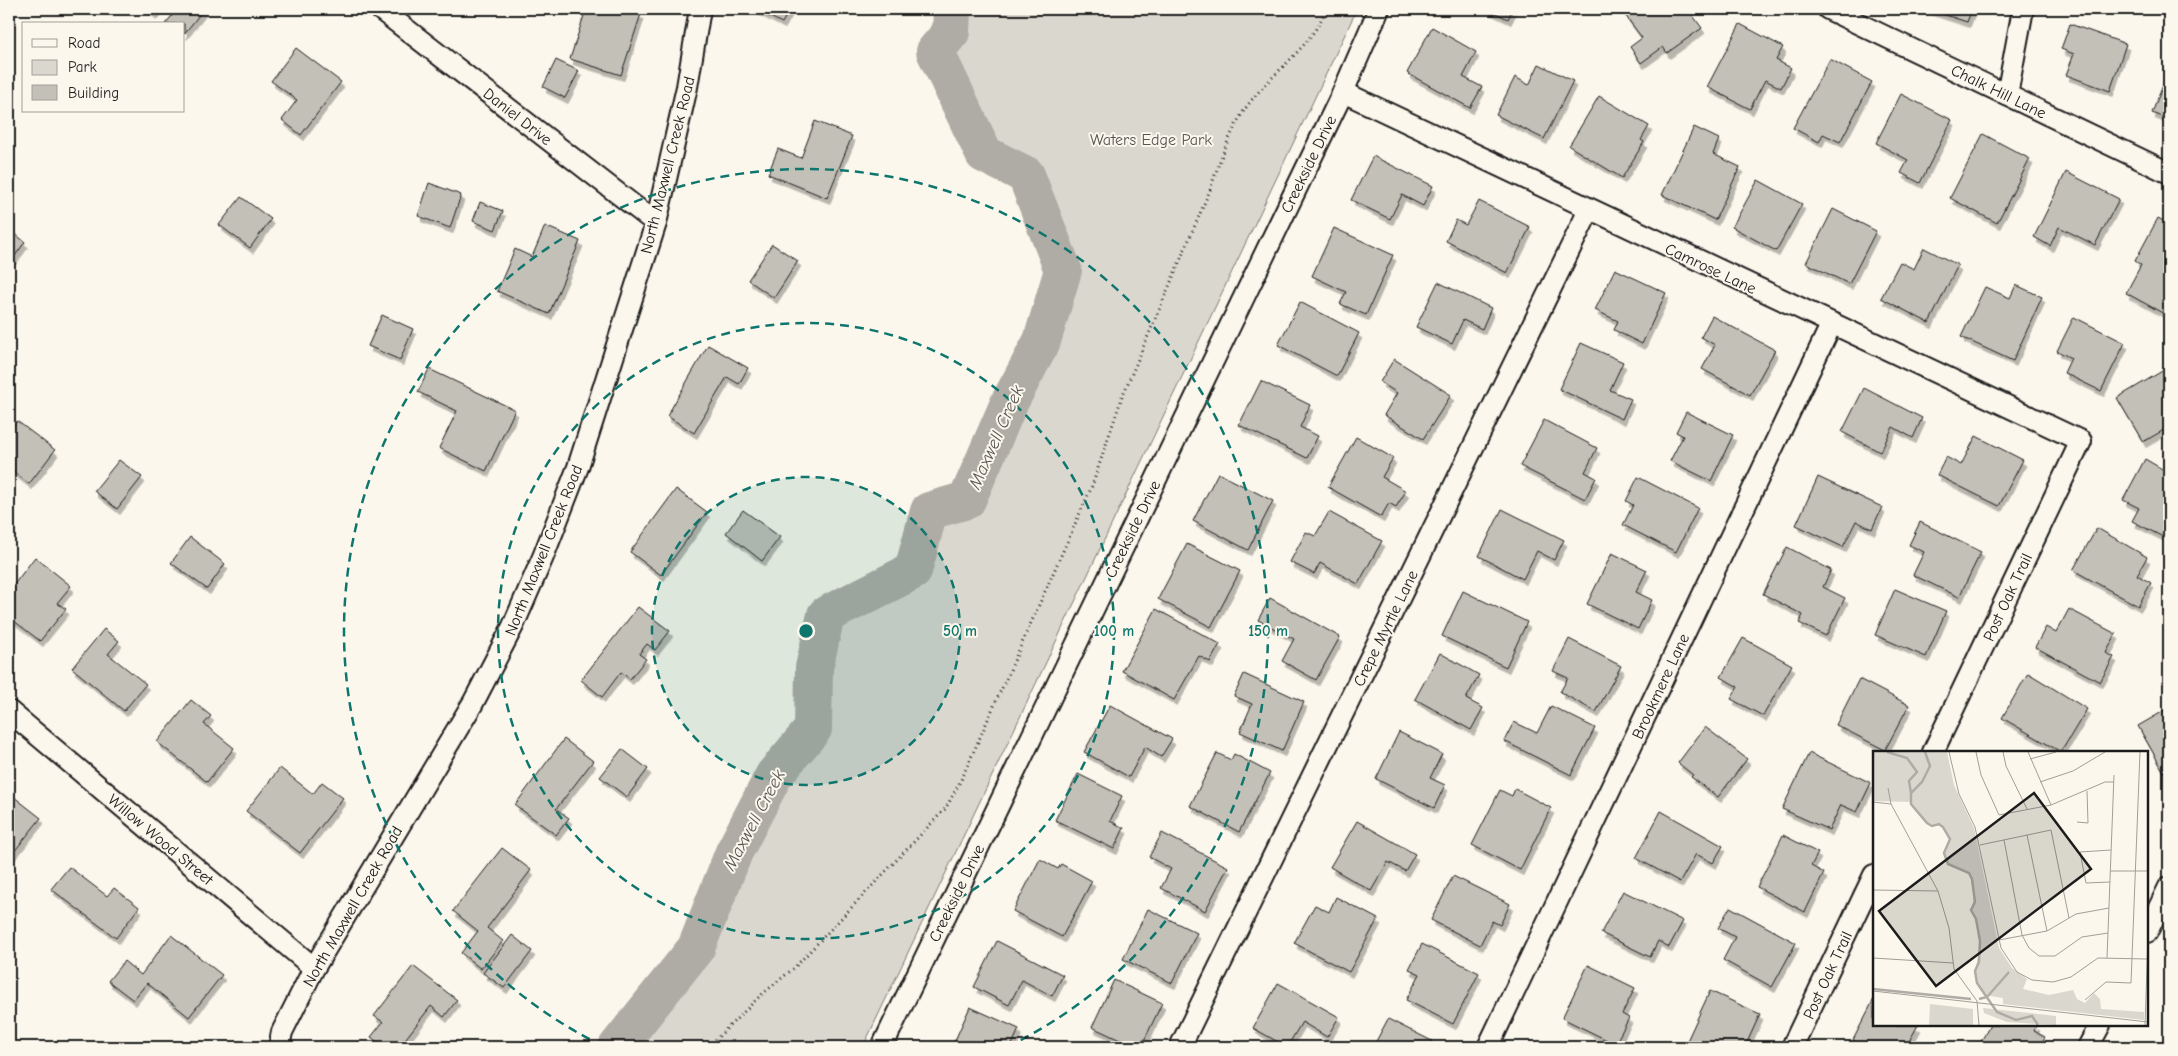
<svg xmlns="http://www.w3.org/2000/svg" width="2178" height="1056" viewBox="0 0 2178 1056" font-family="'Comic Neue',sans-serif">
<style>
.green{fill:#dad7ce;stroke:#7b7a75}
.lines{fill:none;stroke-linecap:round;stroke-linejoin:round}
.river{stroke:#afaca5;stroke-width:38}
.building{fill:#c3c0b8;stroke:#1c1c1c;filter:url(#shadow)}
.minor-casing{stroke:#1c1c1c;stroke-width:24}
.path{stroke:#1c1c1c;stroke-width:3;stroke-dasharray:1 4;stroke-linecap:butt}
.minor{stroke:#fbf7ec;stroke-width:20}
.ring{fill:none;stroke:#0f766e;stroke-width:2.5;stroke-dasharray:9 6}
.labels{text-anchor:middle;stroke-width:4;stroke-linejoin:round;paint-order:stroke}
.street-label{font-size:16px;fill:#1c1c1c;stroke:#fbf7ec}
.park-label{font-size:16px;fill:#555451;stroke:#fbf7ec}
.water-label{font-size:18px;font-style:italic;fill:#575653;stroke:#fbf7ec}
.inset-river{fill:none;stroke:#afaca5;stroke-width:2.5}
.inset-road{fill:none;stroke:#a29f99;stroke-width:1}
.view{fill:#1c1c1c;fill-opacity:0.15;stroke:#1c1c1c;stroke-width:2.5}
.inset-edge{fill:none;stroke:#1c1c1c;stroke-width:2.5}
.centre{fill:#0f766e;stroke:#fbf7ec;stroke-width:2.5}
.ring-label{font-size:15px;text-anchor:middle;font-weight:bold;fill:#0f766e;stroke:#fbf7ec;stroke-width:4;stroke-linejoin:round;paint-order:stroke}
</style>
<defs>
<filter id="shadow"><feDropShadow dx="3" dy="5.5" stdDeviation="0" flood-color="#0004"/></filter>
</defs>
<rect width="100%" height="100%" fill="#fbf7ec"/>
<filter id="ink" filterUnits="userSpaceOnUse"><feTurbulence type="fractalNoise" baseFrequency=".02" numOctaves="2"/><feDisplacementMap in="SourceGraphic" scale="10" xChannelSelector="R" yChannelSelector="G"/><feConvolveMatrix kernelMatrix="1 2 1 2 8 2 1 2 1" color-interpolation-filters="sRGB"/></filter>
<g filter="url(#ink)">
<polygon class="green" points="952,9 1357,9 863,1047 618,1047 696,948 734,852 774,775 813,729 814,668 826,615 913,571 929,511 967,500 1009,403 1042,341 1063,271 1026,175 984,154 935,51 951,32"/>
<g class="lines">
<polyline class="river" points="617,1047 696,948 734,852 774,775 813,729 814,668 826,615 913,571 929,511 967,500 1009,403 1042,341 1063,270 1026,175 984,154 935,51 951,32 952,9"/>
</g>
<g class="building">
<polygon points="147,9 159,9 154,14"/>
<polygon points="173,9 204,9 184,34 184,24 165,24 176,11"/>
<polygon points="586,9 623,9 641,14 621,75 570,59"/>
<polygon points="755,9 790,9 782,23"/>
<polygon points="1487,9 1513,9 1508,19"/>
<polygon points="1633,9 1688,9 1702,28 1667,53 1663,47 1641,63 1630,47 1642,38 1625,15"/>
<polygon points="1927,9 1972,9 1967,22"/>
<polygon points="1740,24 1783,47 1776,60 1791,68 1781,88 1765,80 1750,109 1707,87"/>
<polygon points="2070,24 2126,44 2110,91 2066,75 2074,54 2061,49"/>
<polygon points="1432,27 1476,52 1463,77 1482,87 1470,108 1407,73"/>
<polygon points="296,48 341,82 301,135 282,120 297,100 271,81"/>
<polygon points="1830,59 1872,82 1840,142 1823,134 1819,142 1793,128"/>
<polygon points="556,60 579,71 565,98 543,87"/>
<polygon points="1539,64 1573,81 1544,139 1496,115 1515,77 1529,85"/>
<polygon points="2169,82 2169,120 2152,113 2163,85 2167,87"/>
<polygon points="1901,94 1952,120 1920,183 1901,173 1908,160 1876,143"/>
<polygon points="1599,96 1649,126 1641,140 1644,142 1622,178 1569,146"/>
<polygon points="815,121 852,136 827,198 768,174 778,149 801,158"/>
<polygon points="1694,127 1719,139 1713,154 1740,167 1715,220 1662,195"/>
<polygon points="1983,134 2030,159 1997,223 1950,198"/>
<polygon points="1373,156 1433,186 1423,206 1402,195 1390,219 1351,200"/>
<polygon points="2066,172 2119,199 2095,245 2059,227 2050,246 2034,237"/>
<polygon points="1758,180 1802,204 1776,251 1732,227"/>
<polygon points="429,183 461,195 450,228 418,216"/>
<polygon points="241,197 271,219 250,248 219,225"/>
<polygon points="1479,201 1530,227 1507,273 1446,241 1456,220 1466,225"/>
<polygon points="480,202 503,211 495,230 473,221"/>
<polygon points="1833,209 1876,231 1849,284 1806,263"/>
<polygon points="2158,218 2169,224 2168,316 2126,293 2141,265 2135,261"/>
<polygon points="545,226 580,241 549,314 497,291 515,249 532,257"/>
<polygon points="1334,228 1393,255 1366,315 1340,304 1346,292 1312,276"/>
<polygon points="9,229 25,242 9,264"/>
<polygon points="772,244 798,261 774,298 748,280"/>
<polygon points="1924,248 1958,265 1929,323 1881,298 1900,262 1914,269"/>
<polygon points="1615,269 1666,293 1642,344 1614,330 1618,321 1595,310"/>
<polygon points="1438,282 1491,308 1482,329 1463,320 1452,344 1416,327"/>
<polygon points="2016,285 2042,297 2013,361 1961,337 1985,287 2010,298"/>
<polygon points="1300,302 1359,333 1337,376 1278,345"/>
<polygon points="382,315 413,329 400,360 368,346"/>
<polygon points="1712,316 1775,350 1750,395 1702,369 1715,345 1701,337"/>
<polygon points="2074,317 2125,343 2101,391 2064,373 2071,358 2057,351"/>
<polygon points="1581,343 1623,362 1610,390 1631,399 1622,419 1559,389"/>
<polygon points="708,345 748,368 739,384 727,377 694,433 667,416"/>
<polygon points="1394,359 1451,395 1423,439 1384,415 1397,393 1380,382"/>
<polygon points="2169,367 2169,427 2143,442 2117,398"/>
<polygon points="429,369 515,410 486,471 439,448 457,411 418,392"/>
<polygon points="1261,381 1310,405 1300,427 1318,436 1307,458 1239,425"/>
<polygon points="1864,388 1922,418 1913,438 1893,427 1880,452 1842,432"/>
<polygon points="1686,412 1733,435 1711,481 1670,461 1683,436 1676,432"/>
<polygon points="1544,420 1597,448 1585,472 1596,478 1585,499 1520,466"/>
<polygon points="17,421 55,450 29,484 9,468 9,432"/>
<polygon points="1976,436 2023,460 1999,506 1937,475 1946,457 1961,465"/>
<polygon points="1356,437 1393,458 1382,477 1406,491 1396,507 1389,503 1381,517 1328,487"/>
<polygon points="2145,459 2169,473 2169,531 2165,538 2132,521 2139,508 2123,500"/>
<polygon points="119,460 142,477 117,509 94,491"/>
<polygon points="1218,473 1273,501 1248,550 1193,521"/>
<polygon points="1638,477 1698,508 1676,552 1623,525 1633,505 1626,501"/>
<polygon points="1818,477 1882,507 1872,529 1856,521 1843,547 1796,525"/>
<polygon points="676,489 707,512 661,575 630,552"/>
<polygon points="1502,509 1564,540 1554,560 1537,551 1523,579 1479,556"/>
<polygon points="743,510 780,537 762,561 726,533"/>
<polygon points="1329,512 1382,541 1358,584 1320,563 1314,574 1290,562 1306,532 1315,536"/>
<polygon points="1920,522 1981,552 1959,597 1913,575 1924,552 1909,545"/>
<polygon points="2097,528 2147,557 2137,575 2151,583 2138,606 2073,570"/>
<polygon points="190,537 225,564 207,589 171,563"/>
<polygon points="1187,544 1240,571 1211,627 1158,599"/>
<polygon points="1787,547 1831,570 1823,587 1845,598 1826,636 1799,623 1803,615 1763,594"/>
<polygon points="1612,553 1647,570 1636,592 1652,600 1638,629 1587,604"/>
<polygon points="35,557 71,586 57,603 66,609 40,641 9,617 9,591"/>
<polygon points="1895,589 1946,611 1926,657 1875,635"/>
<polygon points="1463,591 1527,622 1506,667 1442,636"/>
<polygon points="1270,598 1340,637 1316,680 1282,661 1294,639 1258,620"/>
<polygon points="638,607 670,631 655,650 647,644 639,654 646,659 630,679 621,672 602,697 581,680"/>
<polygon points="1156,609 1220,644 1210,662 1199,656 1174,700 1122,671"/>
<polygon points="2069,609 2116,634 2106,653 2114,657 2100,682 2035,647 2046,627 2056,633"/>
<polygon points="104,629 119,641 108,654 146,684 124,711 72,668"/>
<polygon points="1743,638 1792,665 1763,716 1731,699 1738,687 1721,677"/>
<polygon points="1569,639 1621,666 1596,712 1560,692 1568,678 1553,671"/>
<polygon points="1440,653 1479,675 1466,699 1483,708 1471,730 1415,699"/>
<polygon points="2028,673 2087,709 2061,752 2002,718"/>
<polygon points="1244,674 1304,702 1282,751 1240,732 1252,704 1234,696"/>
<polygon points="1859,679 1909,705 1885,750 1836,725"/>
<polygon points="191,700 211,716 204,724 234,748 207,782 157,742"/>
<polygon points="1110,705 1172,739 1161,757 1145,747 1129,777 1084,752"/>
<polygon points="1551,706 1595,728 1571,775 1504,741 1514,722 1537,733"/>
<polygon points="2169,708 2169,781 2138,726"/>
<polygon points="1705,727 1747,759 1718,797 1691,777 1693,775 1678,763"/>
<polygon points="1399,732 1442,754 1430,778 1445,785 1434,808 1376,779"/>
<polygon points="564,739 593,761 556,809 569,818 556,835 515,805"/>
<polygon points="622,749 648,769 627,797 600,777"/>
<polygon points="1217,753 1231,760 1234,754 1270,773 1239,832 1190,806"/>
<polygon points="1809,753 1871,783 1857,812 1841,805 1829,830 1782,809"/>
<polygon points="280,768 313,794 322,782 343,798 300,853 246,811"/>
<polygon points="1078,774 1122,796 1110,821 1124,828 1114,849 1055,820"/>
<polygon points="1515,789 1551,808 1520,870 1472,845 1500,790 1512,796"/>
<polygon points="9,793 41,818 9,858"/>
<polygon points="1661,811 1723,846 1713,863 1696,854 1680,882 1636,858"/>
<polygon points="1357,821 1415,854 1405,871 1388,862 1371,891 1330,867"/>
<polygon points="1162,833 1228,867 1205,911 1161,888 1171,869 1149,857"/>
<polygon points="1783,835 1818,853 1811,866 1824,873 1805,912 1757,887"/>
<polygon points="502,848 531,870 487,928 503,941 481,969 461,953 478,931 453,911"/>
<polygon points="1040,859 1058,869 1061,864 1092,881 1062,937 1013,911"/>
<polygon points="69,867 107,896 114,888 139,907 116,938 51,889"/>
<polygon points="1453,876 1510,904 1500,925 1492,921 1480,945 1431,920"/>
<polygon points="1623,891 1683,921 1669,947 1658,941 1650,957 1601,933"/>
<polygon points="1336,897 1378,919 1349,972 1294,943 1315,905 1329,912"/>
<polygon points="1730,907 1796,943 1772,987 1723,960 1735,937 1718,928"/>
<polygon points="1148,909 1197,933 1172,983 1123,959"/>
<polygon points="171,935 222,975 189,1017 147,983 133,1000 108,981 124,961 141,975"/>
<polygon points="512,935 532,951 504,988 483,973"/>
<polygon points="997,941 1063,975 1052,996 1022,980 1009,1005 974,987"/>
<polygon points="1422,944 1479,973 1453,1024 1406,1000 1420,974 1409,969"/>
<polygon points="1588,965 1635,988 1622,1014 1629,1018 1615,1044 1562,1018"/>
<polygon points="413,966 457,1000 444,1017 431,1006 399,1047 384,1047 371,1037 383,1022 374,1016"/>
<polygon points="1114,980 1162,1003 1141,1047 1135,1047 1092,1027"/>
<polygon points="1278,983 1339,1017 1327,1037 1302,1022 1287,1047 1253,1028"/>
<polygon points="1710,991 1760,1014 1745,1047 1696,1047 1686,1043"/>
<polygon points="1874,999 1874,1025 1918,1025 1906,1047 1866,1047 1853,1040"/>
<polygon points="970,1007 1019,1029 1011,1047 952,1047"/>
<polygon points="1388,1019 1432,1041 1429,1047 1373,1047"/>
<polygon points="1990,1025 2037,1025 2034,1031 2045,1037 2039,1047 1978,1047"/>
</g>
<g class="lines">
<defs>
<g id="minor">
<polyline points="380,9 656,223"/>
<polyline points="1828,9 2169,173"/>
<polyline points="1343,92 2081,441 1933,752"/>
<polyline points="2007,95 2023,9"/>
<polyline points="9,711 314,968"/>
<polyline points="2147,932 2169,887"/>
<polyline points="279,1047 282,1032 314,968 473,703 513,626 543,557 578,467 656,223 687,87 700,9"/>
<polyline points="882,1047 1343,92 1379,9"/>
<polyline points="1180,1047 1589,210"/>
<polyline points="1488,1047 1831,325"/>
<polyline points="1792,1047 1874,875"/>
<polyline points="2088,1047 2100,1025"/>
</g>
</defs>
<use href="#minor" class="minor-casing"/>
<path class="path" d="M708,1047l52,-51 34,-28 152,-160 15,-28 131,-294 30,-89 88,-207c9,-28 19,-56 35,-81 24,-35 66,-60 81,-100"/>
<use href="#minor" class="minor"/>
</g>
</g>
<circle cx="806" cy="631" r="154" fill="#0f766e" fill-opacity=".12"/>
<g class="ring">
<circle cx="806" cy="631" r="154"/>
<circle cx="806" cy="631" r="308"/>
<path d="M603 1046A462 462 0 1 1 1009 1046"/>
</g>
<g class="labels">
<g class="street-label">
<text transform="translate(1999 91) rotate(26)" y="6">Chalk Hill Lane</text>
<text transform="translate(518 116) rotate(38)" y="6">Daniel Drive</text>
<text transform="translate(1308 164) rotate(-64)" y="6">Creekside Drive</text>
<text transform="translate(667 165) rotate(-76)" y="6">North Maxwell Creek Road</text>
<text transform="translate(1711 268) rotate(25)" y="6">Camrose Lane</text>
<text transform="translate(1132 529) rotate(-64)" y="6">Creekside Drive</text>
<text transform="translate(543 550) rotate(-68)" y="6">North Maxwell Creek Road</text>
<text transform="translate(2007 597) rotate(-65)" y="6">Post Oak Trail</text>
<text transform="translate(1385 628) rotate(-64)" y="6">Crepe Myrtle Lane</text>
<text transform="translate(1660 686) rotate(-65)" y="6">Brookmere Lane</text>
<text transform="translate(161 839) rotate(40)" y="6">Willow Wood Street</text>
<text transform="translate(956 893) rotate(-64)" y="6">Creekside Drive</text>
<text transform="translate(352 906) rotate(-60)" y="6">North Maxwell Creek Road</text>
<text transform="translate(1827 975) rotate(-65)" y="6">Post Oak Trail</text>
</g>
<g class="park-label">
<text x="1151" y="145">Waters Edge Park</text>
</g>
<g class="water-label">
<text transform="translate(996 437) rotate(-66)" y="6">Maxwell Creek</text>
<text transform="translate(754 820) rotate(-62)" y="6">Maxwell Creek</text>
</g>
</g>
<g transform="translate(1873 751)">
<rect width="275" height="275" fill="#fbf7ec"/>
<path d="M57,253l43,5v16h-44z" fill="#dad7ce"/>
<path d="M110,257l73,8v9l-49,-3 -23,-9z" fill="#dad7ce"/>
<path d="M0,1h74l7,33 20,43 25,120 13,20 15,11 -4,10 26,6 24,-5 4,9 8,4 9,-10 6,6 1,10 43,3v8l-141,-16v-6l-19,-3 -9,-20 5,-34 -4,-22 -5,-9 4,-16 -6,-21 -21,-9 -4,-11 6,-14 -7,-12 -16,-4 -16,-21 -38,-1z" fill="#dad7ce"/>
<path class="inset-river" d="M14,1l20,6 10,14 -8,9 2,12M52,1l5,14 -8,16 -11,11v11l16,19 5,3 7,-2 4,3 7,12 -6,14 4,11 21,9 3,6 3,23 -4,8 5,9 4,22 -1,21 -4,9 2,12 20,29 19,8 16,-4 6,9M0,238l98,10M106,248l8,-2 22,-25"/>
<path class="inset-road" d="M76,1l10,42 16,33 26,121 16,24 15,8 21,2 18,-5 27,-19 49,1M103,1l5,23 18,40 52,-10 54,-23h9M130,1l3,14 21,43M155,1l23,53M157,8l26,-7M167,31l33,-11 32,-19M15,37l3,16 47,87 11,37 5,41 23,32 2,24M0,51l18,2M204,71l11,1 -1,-32M154,84l20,96M131,89l18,95 7,13 10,8h16l27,-19 26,-4M107,94l71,-15 18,88M237,120h38M237,131l-24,1 -6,-31 31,-2M0,139l65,1M126,189l48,-9 29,-17 33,-6M0,207l80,5M234,207l7,-183M0,240l275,31M212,249l21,-18 25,1 9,-231M272,274l3,-88"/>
<path class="view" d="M161,42l57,76 -155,117 -57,-75z"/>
<rect width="275" height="275" class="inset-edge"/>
</g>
<circle cx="806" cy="631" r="8" class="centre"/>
<g class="ring-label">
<text x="960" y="636">50 m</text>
<text x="1114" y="636">100 m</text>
<text x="1268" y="636">150 m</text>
</g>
<rect width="2178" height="1056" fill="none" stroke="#fbf7ec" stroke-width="30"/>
<rect x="15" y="15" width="2148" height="1026" fill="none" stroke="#1c1c1c" stroke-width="2" filter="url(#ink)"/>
<rect x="22" y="22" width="162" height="90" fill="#fbf7ec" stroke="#a29f99"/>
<rect x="32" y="39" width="25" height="8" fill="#fbf7ec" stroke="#a29f99"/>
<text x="68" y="48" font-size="15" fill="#1c1c1c">Road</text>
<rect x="32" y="60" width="25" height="15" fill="#dad7ce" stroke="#a29f99"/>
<text x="68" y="72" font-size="15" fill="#1c1c1c">Park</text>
<rect x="32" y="85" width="25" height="15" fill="#c3c0b8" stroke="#a29f99"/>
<text x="68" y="98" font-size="15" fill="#1c1c1c">Building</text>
</svg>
